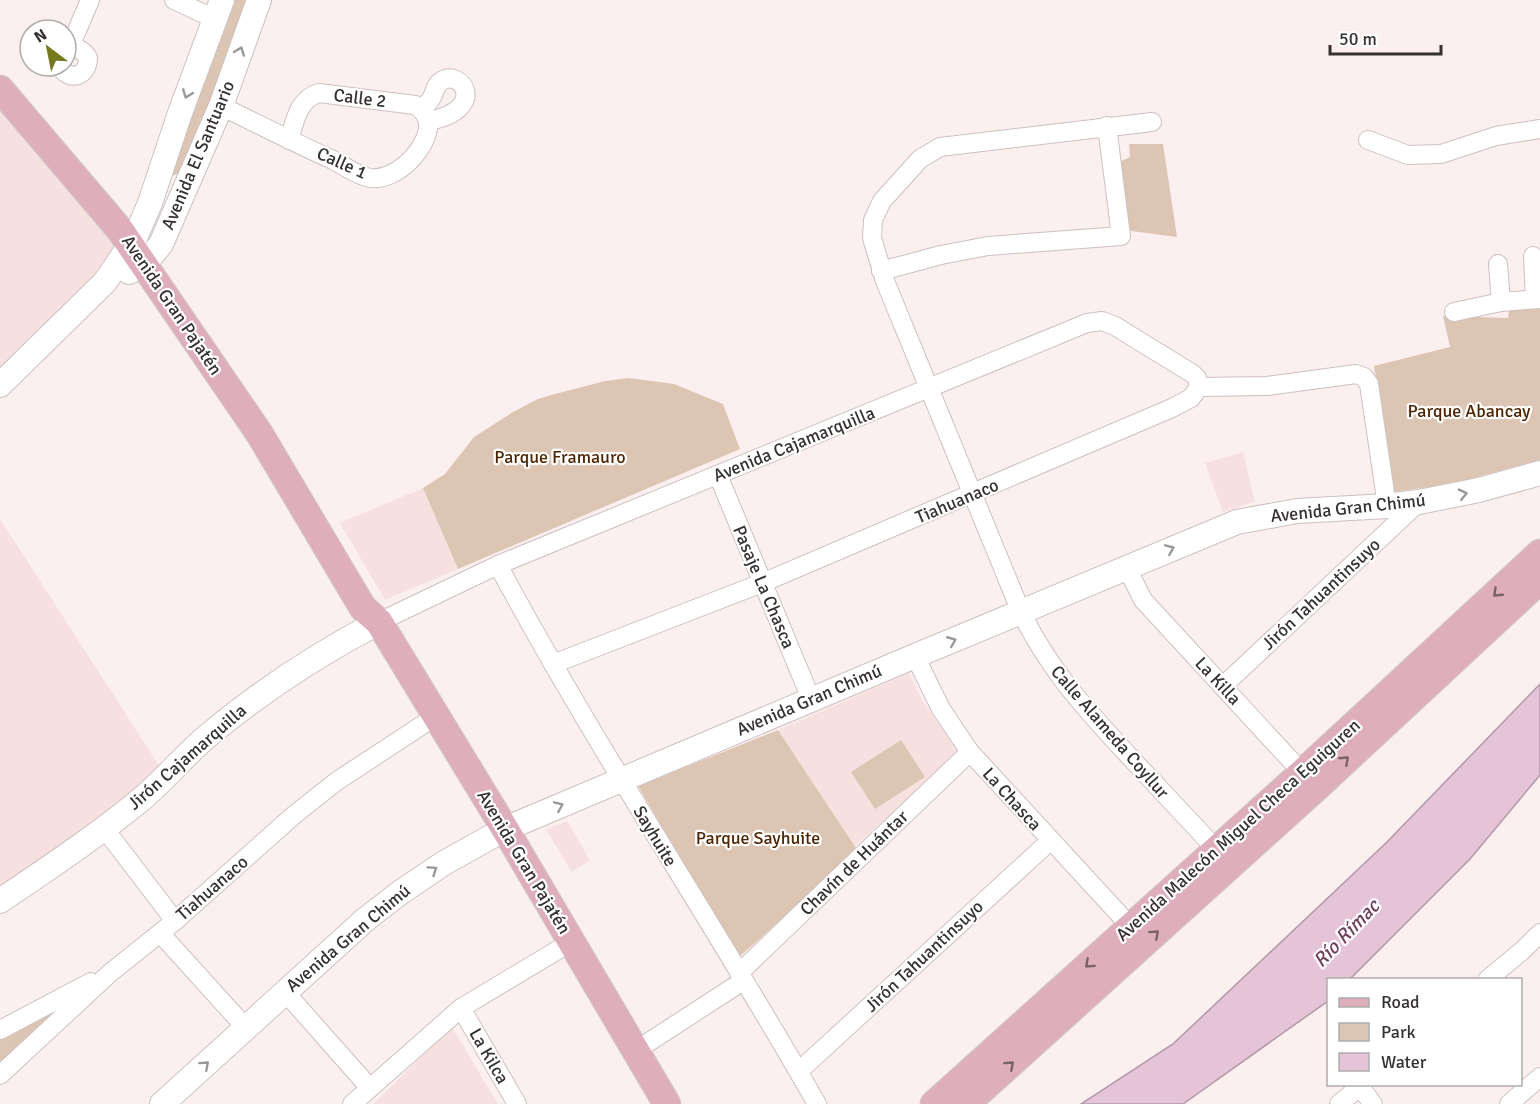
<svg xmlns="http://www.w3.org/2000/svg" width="1540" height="1104" viewBox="0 0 1540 1104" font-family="Signika,sans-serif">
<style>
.built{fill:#f6e1e0}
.green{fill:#ddc5b4}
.water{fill:#e6c4d7;stroke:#b198a5;stroke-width:1.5}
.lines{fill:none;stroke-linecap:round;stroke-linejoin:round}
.street-casing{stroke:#cdc1c0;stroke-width:20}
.secondary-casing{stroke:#cdc1c0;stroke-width:26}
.primary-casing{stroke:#cfcecd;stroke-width:29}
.street{stroke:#fff;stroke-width:18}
.secondary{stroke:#fff;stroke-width:24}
.primary{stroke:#dfaebc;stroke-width:27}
.oneway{stroke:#9a9898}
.oneway2{stroke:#796368}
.labels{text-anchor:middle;stroke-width:4.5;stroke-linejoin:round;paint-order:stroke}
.street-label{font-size:18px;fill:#353130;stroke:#fff}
.park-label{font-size:18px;fill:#4e2501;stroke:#fff}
.water-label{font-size:20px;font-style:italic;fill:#70415d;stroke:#fff}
</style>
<rect width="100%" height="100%" fill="#fcefef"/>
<g class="built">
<polygon points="0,87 136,255 0,399"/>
<polygon points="1243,452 1255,502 1223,512 1205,463"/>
<polygon points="423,488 458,569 385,600 340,523"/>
<polygon points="0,519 165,775 0,887"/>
<polygon points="909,673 922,700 959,753 855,846 778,730"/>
<polygon points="567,821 590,860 572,872 546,830"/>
<polygon points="452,1027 498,1104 373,1104"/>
</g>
<g class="green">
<polygon points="230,0 249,0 207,111 179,173 172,176 166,173"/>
<polygon points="1129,144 1163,144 1177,237 1124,230 1115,164 1130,157"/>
<polygon points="1540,308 1540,460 1451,484 1393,492 1374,366 1450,347 1443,316 1508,318 1509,309"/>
<polygon points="629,378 674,384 723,404 740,449 458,569 423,488 445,474 474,437 513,412 538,399 555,394 605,381"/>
<polygon points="778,730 858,851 739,957 638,786"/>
<polygon points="901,740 925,777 875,809 851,772"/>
<polygon points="47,1010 53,1015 0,1064 0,1039"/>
</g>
<polygon class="water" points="1540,684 1540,775 1470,859 1350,979 1328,980 1328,1001 1183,1104 1081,1104 1173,1044 1387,842"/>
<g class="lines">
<defs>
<g id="street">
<polyline points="174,0 215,19"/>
<polyline points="69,49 90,0"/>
<path d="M60,66c9,17 28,10 28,-8 -5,-9 -13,-12 -22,-8"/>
<path d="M221,106c37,18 74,37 112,54 11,6 25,16 37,18 26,4 60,-31 58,-55 -1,-9 -7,-14 -13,-18l-96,-12c-21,6 -24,28 -30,47"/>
<path d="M422,110c3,-4 6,-7 9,-11 4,-6 3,-12 9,-17 21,-16 50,28 -12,39"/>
<path d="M1152,122l-212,25 -20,12 -38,42 -9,19 -1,18 13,43 136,331c29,59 63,95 107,143 29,31 59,63 88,94"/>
<polyline points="1368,140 1408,155 1441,154 1496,136 1540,129"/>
<polyline points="1533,256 1535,299"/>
<polyline points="1498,264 1501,302"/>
<polyline points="881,271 941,255 988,246 1121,236 1107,126"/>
<polyline points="1454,312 1501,302 1540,299"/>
<polyline points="718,475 811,699"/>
<path d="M498,565c99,185 216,358 319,539"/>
<polyline points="1127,568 1143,600 1309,780"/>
<polyline points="379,622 498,565 1087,323 1102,321 1115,326 1193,374 1197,378 1199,387"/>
<polyline points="915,656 941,709 970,752 1131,927"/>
<polyline points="553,664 762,583 1172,408 1191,398 1199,387 1267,386 1356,374 1364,377 1369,384 1387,506"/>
<polyline points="1223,686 1419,502"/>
<polyline points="104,828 175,921"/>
<polyline points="160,933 246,1028"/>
<polyline points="739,973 970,752"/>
<polyline points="1487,980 1523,950 1540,933"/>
<polyline points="285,992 370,1088"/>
<polyline points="461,1008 517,1104"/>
<polyline points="0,1030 91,982"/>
<polyline points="635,1051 743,981"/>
<polyline points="799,1071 1050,841"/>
<polyline points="0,1075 110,973 175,921 294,815 337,781 436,716"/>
<polyline points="1360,1087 1373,1104"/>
<polyline points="352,1104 461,1008 571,942"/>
<polyline points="1339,1104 1363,1084"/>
<polyline points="1509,1104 1540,1077"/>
</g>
<g id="secondary">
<polyline points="129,272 144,265 161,244 221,106 259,0"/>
<polyline points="0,385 105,282 135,238 150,203 180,113 222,0"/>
<path d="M0,901c47,-32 94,-63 138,-99 26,-21 47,-48 73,-69 53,-44 107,-79 168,-111"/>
<polyline points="162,1104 366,919 401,892 444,863 505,829 915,656 1237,522 1297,511 1387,506 1419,502 1479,490 1540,473"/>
</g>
<g id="primary">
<polyline points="0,89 120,230 259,433 363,608 379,622 505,829 667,1104"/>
<polyline points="934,1104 1302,773 1540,553"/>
<polyline points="966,1104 1316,788 1540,580"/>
</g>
</defs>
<use href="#street" class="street-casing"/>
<use href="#secondary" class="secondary-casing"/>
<use href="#primary" class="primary-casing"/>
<use href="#street" class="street"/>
<use href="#secondary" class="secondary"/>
<use href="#primary" class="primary"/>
</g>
<defs><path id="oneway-chevron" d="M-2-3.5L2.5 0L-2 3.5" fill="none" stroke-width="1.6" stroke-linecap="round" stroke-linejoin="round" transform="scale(1.5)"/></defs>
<g class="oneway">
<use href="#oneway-chevron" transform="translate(240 51) rotate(-70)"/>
<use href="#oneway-chevron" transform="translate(187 94) rotate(111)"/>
<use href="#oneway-chevron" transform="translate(1463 494) rotate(-13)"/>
<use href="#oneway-chevron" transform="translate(1170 549) rotate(-23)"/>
<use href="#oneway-chevron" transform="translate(952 641) rotate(-22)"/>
<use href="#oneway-chevron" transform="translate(559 806) rotate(-23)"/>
<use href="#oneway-chevron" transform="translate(433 870) rotate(-34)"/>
<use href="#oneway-chevron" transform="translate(205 1065) rotate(-42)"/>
</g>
<g class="oneway2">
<use href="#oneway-chevron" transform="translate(1497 593) rotate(137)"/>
<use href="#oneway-chevron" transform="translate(1345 760) rotate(-43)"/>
<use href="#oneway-chevron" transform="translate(1155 934) rotate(-42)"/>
<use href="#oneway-chevron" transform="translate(1089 964) rotate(138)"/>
<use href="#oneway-chevron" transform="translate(1010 1065) rotate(-42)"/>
</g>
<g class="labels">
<g class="street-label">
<text transform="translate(360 98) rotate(7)" y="6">Calle 2</text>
<text transform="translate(198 155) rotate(-67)" y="6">Avenida El Santuario</text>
<text transform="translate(342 163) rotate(24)" y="6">Calle 1</text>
<text transform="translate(172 305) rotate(56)" y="6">Avenida Gran Pajatén</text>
<text transform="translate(794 444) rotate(-22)" y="6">Avenida Cajamarquilla</text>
<text transform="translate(957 501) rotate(-23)" y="6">Tiahuanaco</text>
<text transform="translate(1348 508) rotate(-6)" y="6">Avenida Gran Chimú</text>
<text transform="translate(764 587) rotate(67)" y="6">Pasaje La Chasca</text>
<text transform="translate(1321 594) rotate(-43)" y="6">Jirón Tahuantinsuyo</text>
<text transform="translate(1218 681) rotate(47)" y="6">La Killa</text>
<text transform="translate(809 700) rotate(-23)" y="6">Avenida Gran Chimú</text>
<text transform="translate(1110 732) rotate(49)" y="6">Calle Alameda Coyllur</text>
<text transform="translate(187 757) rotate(-41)" y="6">Jirón Cajamarquilla</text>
<text transform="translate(1012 799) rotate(48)" y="6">La Chasca</text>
<text transform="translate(1238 830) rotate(-42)" y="6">Avenida Malecón Miguel Checa Eguiguren</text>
<text transform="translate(655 836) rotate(59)" y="6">Sayhuite</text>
<text transform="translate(524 862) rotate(59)" y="6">Avenida Gran Pajatén</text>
<text transform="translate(854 863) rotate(-44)" y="6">Chavín de Huántar</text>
<text transform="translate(212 888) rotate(-41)" y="6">Tiahuanaco</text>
<text transform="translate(348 938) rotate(-40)" y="6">Avenida Gran Chimú</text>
<text transform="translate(924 956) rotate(-43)" y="6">Jirón Tahuantinsuyo</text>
<text transform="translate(489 1056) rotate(60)" y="6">La Kilca</text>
</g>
<g class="park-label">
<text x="1469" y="417">Parque Abancay</text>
<text x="560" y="463">Parque Framauro</text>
<text x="758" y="844">Parque Sayhuite</text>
</g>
<g class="water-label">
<text transform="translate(1346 933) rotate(-46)" y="7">Río Rímac</text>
</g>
</g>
<rect x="1327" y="978" width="195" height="108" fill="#ffffff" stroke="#aeadac" stroke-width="1.5"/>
<rect x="1339" y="998" width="30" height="9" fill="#dfaebc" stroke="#aeadac" stroke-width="1.5"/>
<text x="1381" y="1008" font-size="18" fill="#353130">Road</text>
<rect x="1339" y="1023" width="30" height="18" fill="#ddc5b4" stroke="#aeadac" stroke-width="1.5"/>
<text x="1381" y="1038" font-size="18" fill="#353130">Park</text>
<rect x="1339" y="1053" width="30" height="18" fill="#e6c4d7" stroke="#aeadac" stroke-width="1.5"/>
<text x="1381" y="1068" font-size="18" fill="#353130">Water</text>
<g transform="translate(48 48) rotate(328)"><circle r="28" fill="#ffffff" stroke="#aeadac" stroke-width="1.5"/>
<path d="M0-4.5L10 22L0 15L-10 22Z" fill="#787820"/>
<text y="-9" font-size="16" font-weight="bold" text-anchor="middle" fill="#353130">N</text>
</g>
<path d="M1330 45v9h111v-9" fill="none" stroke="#353130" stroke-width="3"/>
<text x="1339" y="45" font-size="18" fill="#353130" stroke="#ffffff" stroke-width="4.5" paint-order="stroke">50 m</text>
</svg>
